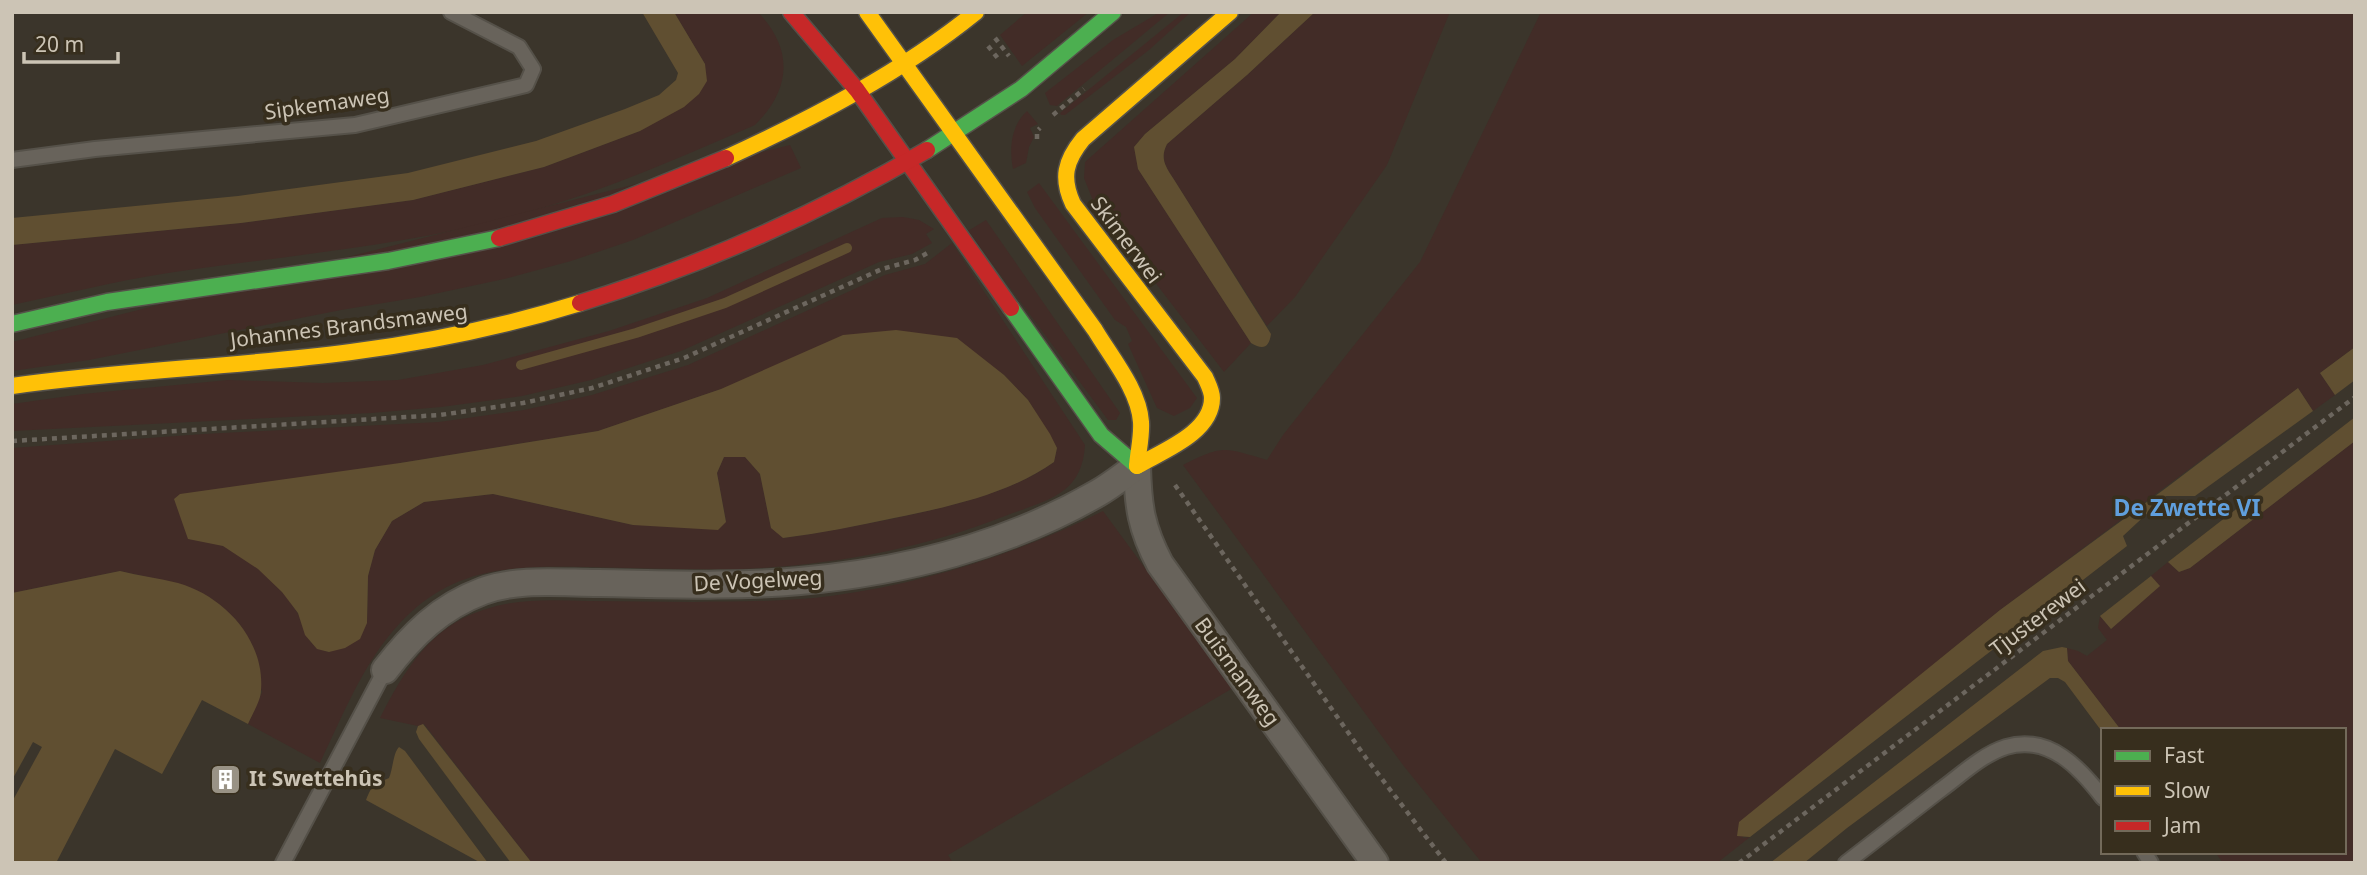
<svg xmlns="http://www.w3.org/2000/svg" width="2367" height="875" viewBox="0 0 2367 875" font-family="'Noto Sans',sans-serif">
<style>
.green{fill:#422c27;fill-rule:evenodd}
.water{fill:#604f31}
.pier{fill:#3b352b}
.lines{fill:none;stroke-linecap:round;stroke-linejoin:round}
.stream{stroke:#604f31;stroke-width:10}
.lane-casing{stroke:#555149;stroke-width:18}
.street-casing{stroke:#555149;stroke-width:30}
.fast-casing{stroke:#555149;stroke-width:19}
.slow-casing{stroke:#555149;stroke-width:19}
.jam-casing{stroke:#555149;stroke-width:19}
.path{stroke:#6c665e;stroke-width:4.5;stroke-dasharray:5 5;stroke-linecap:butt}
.lane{stroke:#68635b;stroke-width:14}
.street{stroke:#68635b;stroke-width:26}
.fast{stroke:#4caf50;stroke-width:16}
.slow{stroke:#ffc107;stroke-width:16}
.jam{stroke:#c62828;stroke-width:16}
.labels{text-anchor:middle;stroke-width:7;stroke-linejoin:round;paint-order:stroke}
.street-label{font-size:21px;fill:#ccc4b5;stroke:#372e1d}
.poi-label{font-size:21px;font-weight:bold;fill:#ccc4b5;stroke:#372e1d;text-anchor:start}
.neighbourhood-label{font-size:23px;font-weight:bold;fill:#609fdc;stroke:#372e1d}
</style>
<rect width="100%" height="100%" fill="#3b352b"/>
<g class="green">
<path d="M674,12h84c36,38 33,77 -3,113 -74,32 -148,65 -227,87 -117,34 -240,43 -360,61 -52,8 -104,21 -156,32v-60l229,-22 172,-23 131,-33 96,-36 65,-67z"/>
<polygon points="1027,12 1089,12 1022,66 1000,35"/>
<polygon points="1160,12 1170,12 1057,106 1050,105 1045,93 1113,40"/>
<polygon points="1184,12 1191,12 1149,50 1065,115 1061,115 1060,113"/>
<polygon points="1254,12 1281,12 1235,59 1145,134 1134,147 1138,169 1251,343 1224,372 1094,203 1084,178 1085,162"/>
<path d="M1315,12h135l-63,153 -92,132 -28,29 -94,-148c-8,-12 -13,-20 -6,-34l80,-69z"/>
<path d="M1541,12h814v335l-35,26 15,22 -22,16 -15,-23 -298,222 -146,120 -112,108 8,-1 -33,26h-235l-79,-98 -220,-300c42,-21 41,-17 84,-5l16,-25 137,-173z"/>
<path d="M1027,111l11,13 -8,4 4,9 -5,10 -3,16 -13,6c-4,-21 -2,-43 14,-58z"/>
<polygon points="790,145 801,168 633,240 571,261 504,279 420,297 341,310 89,360 12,371 12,342"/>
<polygon points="1039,183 1197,398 1190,408 1174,416 1157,408 1128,344 1132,341 1126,327 1115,320 1035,208 1027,192"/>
<polygon points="903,217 919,220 934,229 926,234 932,243 912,254 879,262 681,351 591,380 522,396 441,407 371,413 12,431 12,404 83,394 228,380 323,383 398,380 483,365 609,331 707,298 882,218"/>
<polygon points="986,220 1120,413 1116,420 1108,420 968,231"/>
<path d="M952,243l133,202c-3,51 -39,55 -80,71 -84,33 -172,49 -263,53 -51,1 -103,-1 -154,-2 -46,0 -91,-3 -135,17 -72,33 -101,112 -133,179l-72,-39 14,-32 -21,-66 -24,-23 -37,-19 -60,-13 -108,22v-145l192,-14 235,-12 85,-12 68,-15 96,-30 197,-90 40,-11zM980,359l24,16 24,25 29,48 -3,14c-46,33 -108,45 -163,57 -36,7 -71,14 -107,19l-13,-10 -11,-54 -15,-17h-21l-7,16 9,48 -93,4 -140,-31 -69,8 -32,19 -17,29 -7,26 -1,47 -38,29c-25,-6 -21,-21 -32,-40 -15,-26 -45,-51 -72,-65 -11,-6 -25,-7 -37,-9l212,-75 198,-32 123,-42z"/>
<polygon points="2355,441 2355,863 2223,863 2215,852 2344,852 2344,730 2121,730 2068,661 2067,648 2078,651 2087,656 2107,640 2098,628 2100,616 2111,629 2159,586 2151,576 2168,562 2179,572 2190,568"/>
<path d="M1103,511l130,177 -285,167 5,8h-421l-108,-139 -6,2 -38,-8c24,-47 50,-91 103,-108 34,-12 69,-10 105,-9 35,0 70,1 106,1 45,-1 92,0 137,-6 96,-13 186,-42 272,-85z"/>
</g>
<g class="water">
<polygon points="642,12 674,12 705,64 707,81 699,94 684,107 640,131 544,167 413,200 241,223 12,245 12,218 238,196 408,173 536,141 625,109 659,95 676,80 678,73"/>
<path d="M1281,12h34l-68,63 -80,69c-7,14 -2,22 6,34l98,156c-2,14 -8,16 -20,9l-113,-174 -4,-22 11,-13 90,-75z"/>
<path d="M896,330l61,8 47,37 24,25 22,34 7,14 -3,14c-45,32 -106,45 -160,56 -37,8 -73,15 -111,20l-12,-10 -11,-54 -15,-17h-21l-7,16 9,49 -8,8 -85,-5 -140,-31 -69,8 -32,19 -17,29 -7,26 -1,47 -7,16 -15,9 -16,4 -12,-3 -12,-14 -7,-22 -16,-21 -24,-23 -35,-23 -35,-7 -14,-40 6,-5 220,-31 198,-32 123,-42 122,-54z"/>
<polygon points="2355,347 2355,380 2335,395 2320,373"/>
<polygon points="2298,388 2313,411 2195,496 2166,496 2123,536 2127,546 1750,837 1737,836 1739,822 2000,610 2166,488"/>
<polygon points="2355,417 2355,441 2190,568 2179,572 2168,562"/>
<path d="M120,571c19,5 39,7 58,12 46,13 87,57 83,107 0,11 -9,24 -13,34l-46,-24 -40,74 -47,-25 -59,114h-44v-270z"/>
<polygon points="2151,576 2160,586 2111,629 2100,616"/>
<polygon points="2062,647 2067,648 2068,661 2121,730 2103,730 2103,733 2065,682 2058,678 2050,678 1847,828 1804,863 1770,863 2043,651"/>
<polygon points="423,724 532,863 511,863 419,739 416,732 418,726"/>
<path d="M399,747l6,4 83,112h-7l-115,-63c7,-17 7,-15 23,-22 4,-9 4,-25 10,-31z"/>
</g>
<polygon class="pier" points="33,742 42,747 12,802 12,780"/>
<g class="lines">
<polyline class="stream" points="521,365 636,333 725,303 847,248"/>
<defs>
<g id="lane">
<polyline points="12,160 95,149 355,125 526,85 533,69 519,47 451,12"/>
<polyline points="2144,852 2151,863"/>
<polyline points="283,863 385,670"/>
<path d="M1846,863c31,-24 62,-48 93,-72 21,-15 42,-36 67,-44 43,-13 74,21 97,51"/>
</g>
<g id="street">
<path d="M1137,466c1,40 4,62 23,98l215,299"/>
<path d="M385,670c27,-35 55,-63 98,-79 35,-13 78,-8 116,-8 67,1 134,4 201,-2 103,-9 208,-36 298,-88 14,-8 26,-18 39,-27"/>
</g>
<g id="fast">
<polyline points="927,150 1021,89 1113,12"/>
<polyline points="1011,308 1101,435 1137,466"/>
<polyline points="12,324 107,302 388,261 499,238"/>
</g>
<g id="slow">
<path d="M867,12l228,318c16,27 44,60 46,92 1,15 -3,30 -4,44"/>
<path d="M726,158c87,-40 176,-86 250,-146"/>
<path d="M12,386c113,-16 226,-19 339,-34 77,-10 155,-26 229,-49"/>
<path d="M1137,466c25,-15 75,-33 75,-68 0,-7 -4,-14 -7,-21l-132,-173c-12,-26 -8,-43 10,-65l147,-127"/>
</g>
<g id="jam">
<polyline points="791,12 857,90 1011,308"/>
<polyline points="499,238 613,204 726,158"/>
<path d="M580,303c123,-38 235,-88 347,-153"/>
</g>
</defs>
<use href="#lane" class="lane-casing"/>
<use href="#street" class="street-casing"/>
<use href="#fast" class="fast-casing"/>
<use href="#slow" class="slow-casing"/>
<use href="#jam" class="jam-casing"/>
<g class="path">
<polyline points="995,38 1009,56"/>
<polyline points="988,46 1000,61"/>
<polyline points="1053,115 1084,89"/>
<polyline points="1037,139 1037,131 1040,128"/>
<polyline points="12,441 440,415 523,403 592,388 684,358 882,269 915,260 929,252"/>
<polyline points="1175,485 1366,758 1446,863"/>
<polyline points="1739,863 2355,397"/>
</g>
<use href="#lane" class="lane"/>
<use href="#street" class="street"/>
<use href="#fast" class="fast"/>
<use href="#slow" class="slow"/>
<use href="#jam" class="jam"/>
</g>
<defs>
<symbol id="building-square" viewBox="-11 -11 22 22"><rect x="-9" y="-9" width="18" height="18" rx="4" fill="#999285" stroke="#372e1d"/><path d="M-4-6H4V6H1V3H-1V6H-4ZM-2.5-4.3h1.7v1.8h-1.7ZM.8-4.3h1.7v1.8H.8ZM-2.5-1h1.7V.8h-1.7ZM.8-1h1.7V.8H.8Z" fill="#fff"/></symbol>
</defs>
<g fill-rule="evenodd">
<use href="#building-square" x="208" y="762" width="35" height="35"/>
</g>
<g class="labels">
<g class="street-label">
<text transform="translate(327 104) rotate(-8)" y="7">Sipkemaweg</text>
<text transform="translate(1126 240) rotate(53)" y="7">Skimerwei</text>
<text transform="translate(349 326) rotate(-7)" y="7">Johannes Brandsmaweg</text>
<text transform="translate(758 581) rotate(-3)" y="7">De Vogelweg</text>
<text transform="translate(2038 618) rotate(-37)" y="7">Tjusterewei</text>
<text transform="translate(1237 672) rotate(54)" y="7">Buismanweg</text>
</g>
<g class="poi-label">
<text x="249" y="786">It Swettehûs</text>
</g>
<g class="neighbourhood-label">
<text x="2187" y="516">De Zwette VI</text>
</g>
</g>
<rect width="2367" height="875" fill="none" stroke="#ccc4b5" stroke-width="28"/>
<rect x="2101" y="728" width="245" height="126" fill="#372e1d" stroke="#736a5a" stroke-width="2"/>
<rect x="2115" y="751" width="35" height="10" fill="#4caf50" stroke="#736a5a" stroke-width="2"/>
<text x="2164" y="763" font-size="21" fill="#ccc4b5">Fast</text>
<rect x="2115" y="786" width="35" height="10" fill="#ffc107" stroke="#736a5a" stroke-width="2"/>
<text x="2164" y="798" font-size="21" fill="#ccc4b5">Slow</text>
<rect x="2115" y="821" width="35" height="10" fill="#c62828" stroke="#736a5a" stroke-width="2"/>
<text x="2164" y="833" font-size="21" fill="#ccc4b5">Jam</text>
<path d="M24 52v10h94v-10" fill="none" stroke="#ccc4b5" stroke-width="3.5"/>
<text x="35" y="52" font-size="21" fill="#ccc4b5" stroke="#372e1d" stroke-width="5" paint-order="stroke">20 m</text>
</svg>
